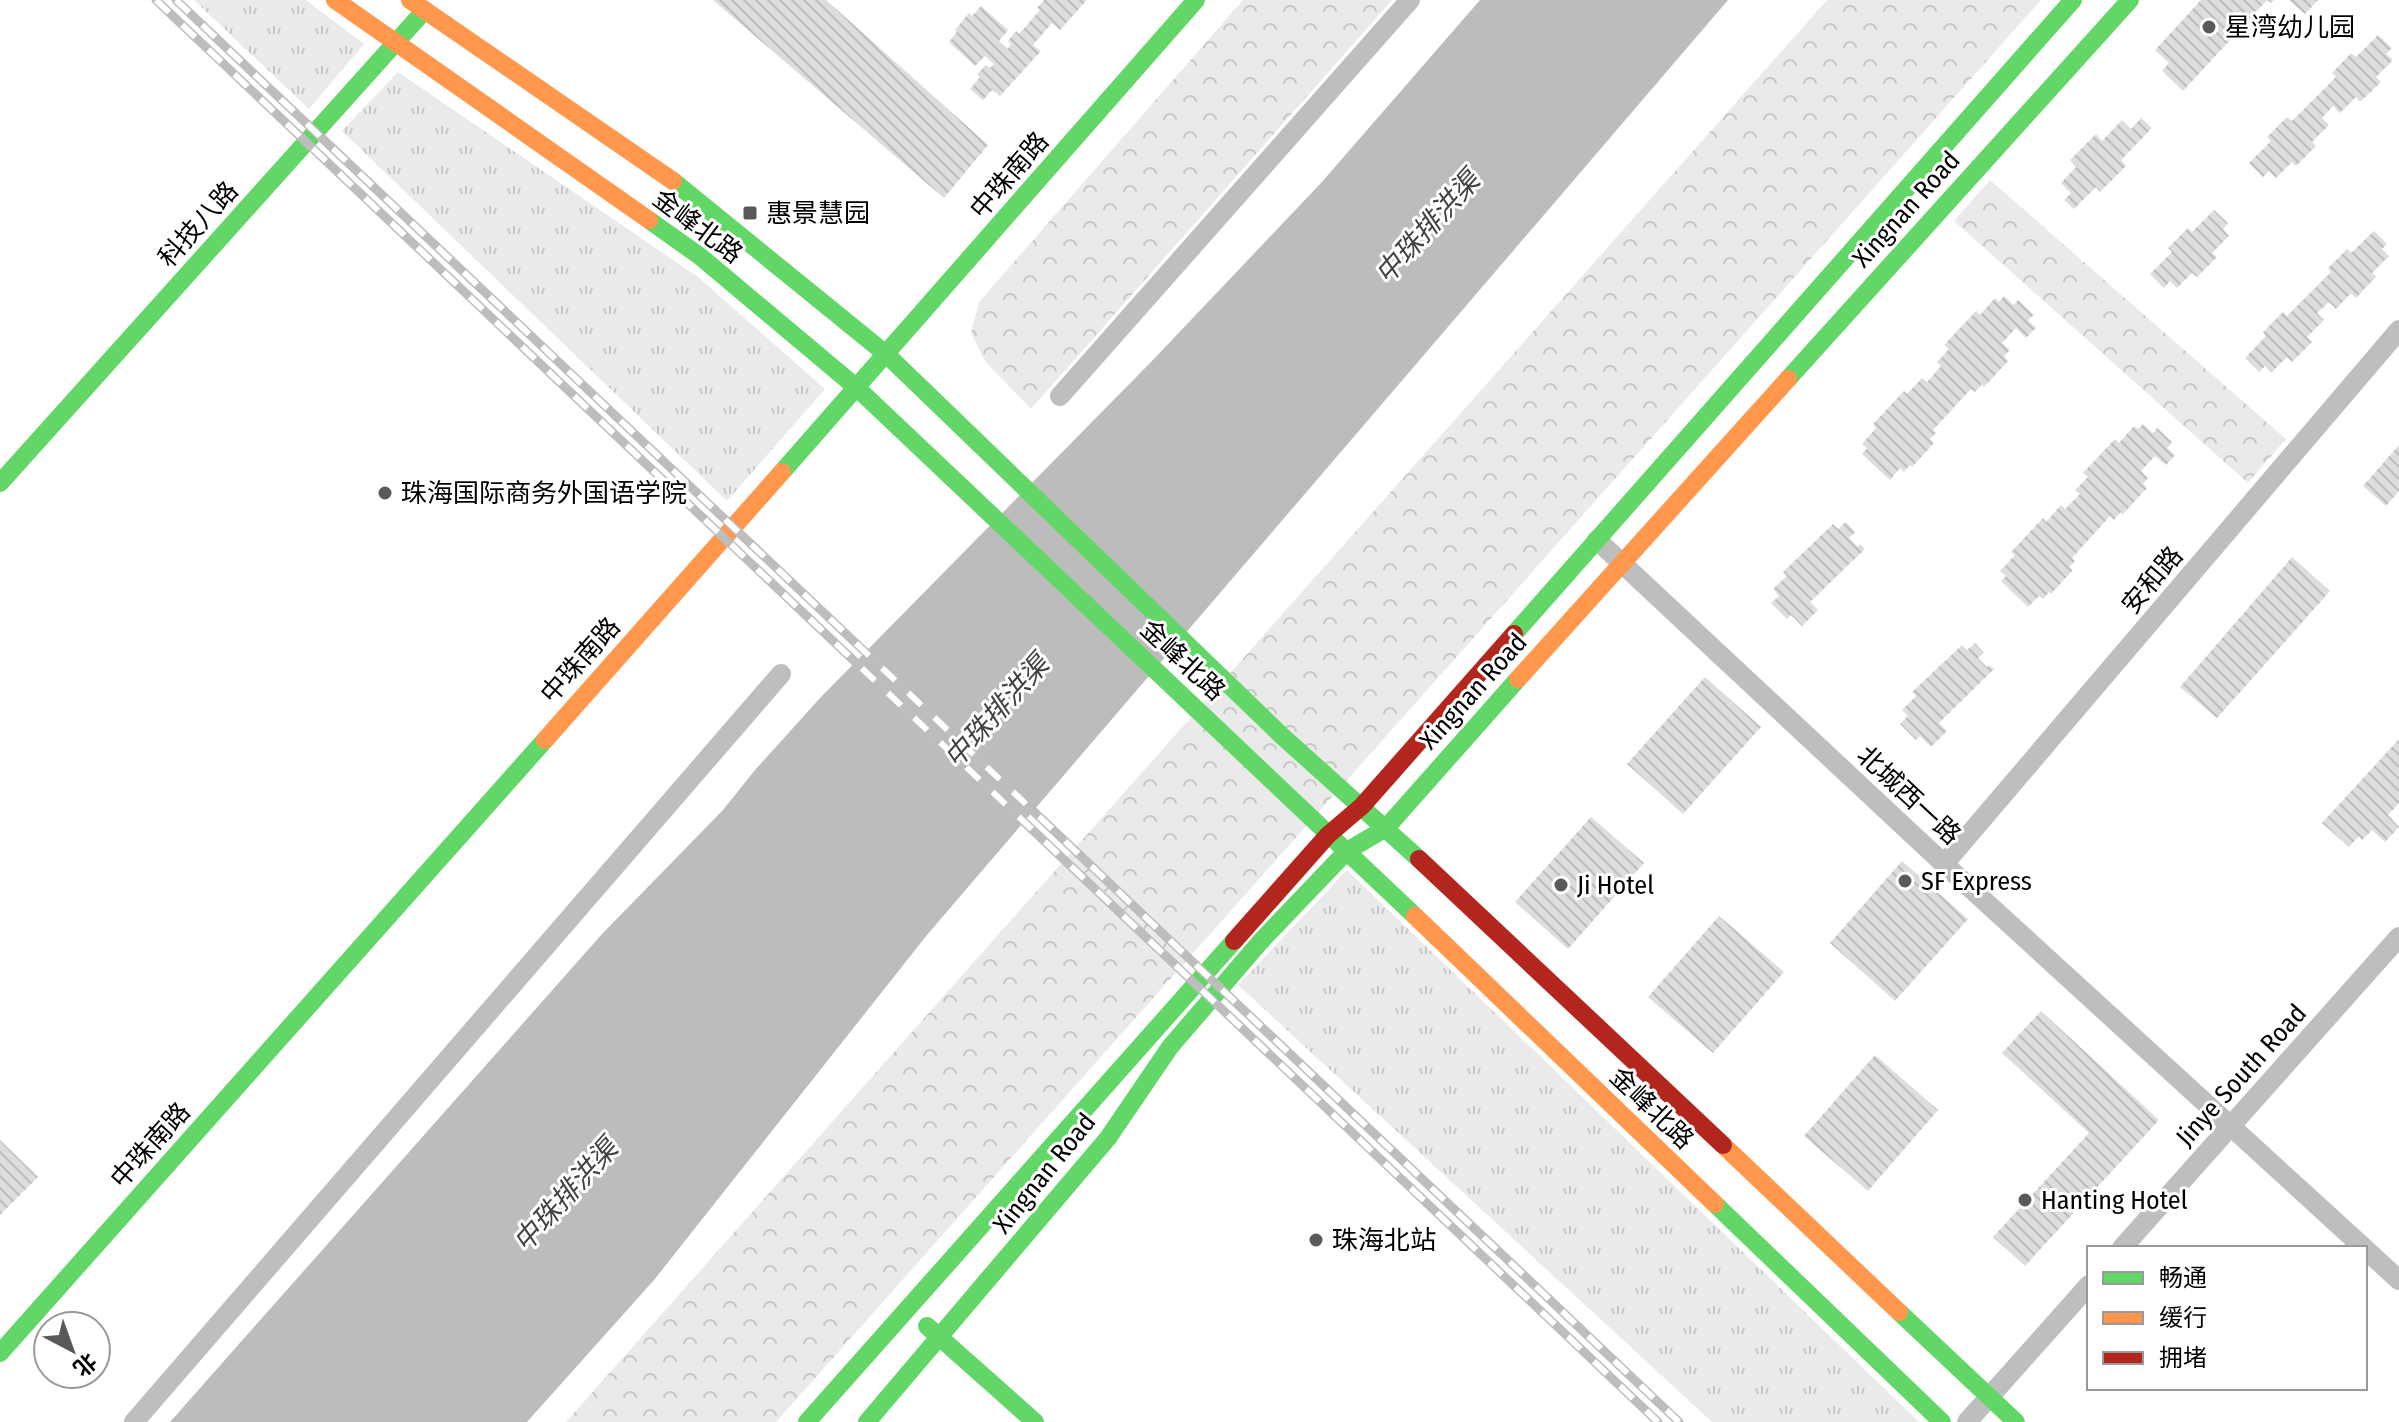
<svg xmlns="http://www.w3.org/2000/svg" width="2399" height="1422" viewBox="0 0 2399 1422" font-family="'Fira Sans Condensed','Noto Sans SC',sans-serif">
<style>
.grass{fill:url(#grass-tufts)}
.park{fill:url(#park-crowns)}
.water{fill:#bcbcbc}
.building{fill:url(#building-back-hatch)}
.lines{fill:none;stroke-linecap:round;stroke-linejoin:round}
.street{stroke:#bebebe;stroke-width:20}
.fast{stroke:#63d668;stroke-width:18}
.slow{stroke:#ff974d;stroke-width:18}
.jam{stroke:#b3261e;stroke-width:18}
.rail-casing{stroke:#bdbdbd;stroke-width:9}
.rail{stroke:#fff;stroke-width:6;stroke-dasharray:18;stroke-linecap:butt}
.poi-dot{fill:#595959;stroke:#fff;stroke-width:3}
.labels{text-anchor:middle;stroke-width:6;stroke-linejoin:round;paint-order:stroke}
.poi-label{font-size:26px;fill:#000;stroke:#fff;text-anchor:start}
.street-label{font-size:26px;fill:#000;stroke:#fff}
.water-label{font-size:28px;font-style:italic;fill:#414141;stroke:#fff}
</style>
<defs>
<pattern id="grass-tufts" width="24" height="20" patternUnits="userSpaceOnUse" patternTransform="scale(2)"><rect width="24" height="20" fill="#eaeaea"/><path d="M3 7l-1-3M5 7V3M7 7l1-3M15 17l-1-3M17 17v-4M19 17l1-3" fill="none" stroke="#c7c7c7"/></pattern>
<pattern id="park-crowns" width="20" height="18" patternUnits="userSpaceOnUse" patternTransform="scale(2)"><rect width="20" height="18" fill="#eaeaea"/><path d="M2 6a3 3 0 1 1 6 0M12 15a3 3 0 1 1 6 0" fill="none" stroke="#c7c7c7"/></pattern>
<pattern id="building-back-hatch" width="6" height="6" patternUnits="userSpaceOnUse" patternTransform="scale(2)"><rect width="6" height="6" fill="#ddd"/><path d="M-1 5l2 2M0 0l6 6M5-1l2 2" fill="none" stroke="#bcbcbc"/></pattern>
</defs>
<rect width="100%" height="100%" fill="#fff"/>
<g class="grass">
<polygon points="194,0 306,0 364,44 309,109"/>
<polygon points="398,72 698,277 825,389 727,501 342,131"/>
<polygon points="1347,870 1919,1422 1712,1422 1238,985"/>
</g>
<g class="park">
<polygon points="1243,0 1392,0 1031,409 985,361 971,333 979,302"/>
<polygon points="1827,0 2041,0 776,1422 566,1422"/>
<polygon points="1990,180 2286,439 2248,483 1954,221"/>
</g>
<polygon class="water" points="1480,0 1728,0 927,935 654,1280 527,1422 170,1422 602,934 723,810 755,770 821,697 1152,361 1321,183"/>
<g class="building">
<polygon points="713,0 826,0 988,145 944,198"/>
<polygon points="1044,0 1087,0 1060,30 1052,23 1033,45 1041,51 1000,96 992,90 983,100 970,89 980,77 977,74 986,65 990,68 994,64 985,56 975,66 949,42 957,32 955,30 969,13 972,16 981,6 1008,30 999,41 1008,49 1011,44 1008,41 1016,31 1019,34 1040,10 1037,8"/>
<polygon points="2201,0 2274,0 2271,3 2267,0 2183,91 2162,71 2169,63 2155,50"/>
<polygon points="2289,0 2318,0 2305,14"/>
<polygon points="2378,35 2392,48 2386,54 2393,60 2376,77 2381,82 2360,102 2356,97 2340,113 2333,106 2322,118 2329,125 2312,142 2316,146 2296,166 2292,162 2276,178 2269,171 2263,177 2249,163 2271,141 2267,137 2287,117 2292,121 2336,77 2332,73 2351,53 2356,57"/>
<polygon points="2141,118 2152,128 2121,160 2126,166 2100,192 2096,187 2074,209 2064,200 2071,193 2061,183 2076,167 2070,160 2096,134 2102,141 2122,120 2131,129"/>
<polygon points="2214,210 2228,223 2223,229 2229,236 2212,253 2217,257 2197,277 2192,273 2177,288 2170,281 2164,288 2150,274 2172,252 2168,248 2188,228 2192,232"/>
<polygon points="2374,231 2387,244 2382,249 2389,256 2372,273 2376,277 2356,298 2351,293 2336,309 2329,302 2317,313 2324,320 2307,337 2312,342 2292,362 2287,357 2271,373 2265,366 2259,372 2245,358 2266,336 2263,332 2283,312 2287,316 2331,272 2328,268 2347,249 2351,253"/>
<polygon points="2004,296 2014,305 2018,300 2034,315 2028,320 2036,328 2026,338 2016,328 2002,343 2010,350 2004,356 2008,361 1984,387 1982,384 1975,392 1971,389 1933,430 1936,433 1930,439 1934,443 1912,467 1910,465 1904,472 1900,468 1890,480 1862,454 1867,448 1862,444 1876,428 1873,424 1904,391 1907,394 1922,378 1927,382 1941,366 1937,362 1949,349 1944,345 1976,311 1980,315 1995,298 1999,302"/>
<polygon points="2143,424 2153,433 2157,428 2172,442 2167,448 2175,455 2166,465 2155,456 2141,471 2148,478 2143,484 2147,488 2123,514 2121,512 2114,520 2110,516 2072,558 2075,561 2069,567 2073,570 2051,594 2049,592 2043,599 2039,596 2028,607 2001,581 2006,576 2000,571 2015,555 2011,552 2043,518 2046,522 2061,505 2065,509 2080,494 2075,490 2088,477 2083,473 2115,439 2119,443 2134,426 2138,429"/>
<polygon points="2399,445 2399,491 2386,506 2363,486"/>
<polygon points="1846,522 1855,532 1849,538 1858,547 1860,544 1865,549 1810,602 1818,610 1802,626 1791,615 1787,619 1771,603 1779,596 1773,589 1787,576 1783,572 1833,524 1838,529"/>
<polygon points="2292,557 2330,591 2217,718 2180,687"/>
<polygon points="1975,643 1984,653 1978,658 1987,667 1989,665 1994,669 1939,723 1947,731 1931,747 1920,736 1916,740 1900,724 1908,716 1902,710 1916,696 1912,692 1962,645 1967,650"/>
<polygon points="1705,677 1761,727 1683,814 1627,764"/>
<polygon points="2399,739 2399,803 2388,815 2399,827 2385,842 2372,830 2362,840 2359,836 2349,847 2322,823"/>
<polygon points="1591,817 1644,863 1568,949 1515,902"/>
<polygon points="1902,861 1968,919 1895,1001 1830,943"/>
<polygon points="1719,916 1784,972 1713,1053 1648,997"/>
<polygon points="2041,1011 2159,1120 2025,1266 1993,1237 2089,1133 2002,1053"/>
<polygon points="1875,1055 1938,1110 1868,1191 1804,1136"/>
<polygon points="0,1140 38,1177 0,1215"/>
</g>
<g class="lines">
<g class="street">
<polyline points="1060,396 1410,0"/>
<polyline points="1597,540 1944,864 2364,1248"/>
<polyline points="1944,864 2399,330"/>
<polyline points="2122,1248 2399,937"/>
<polyline points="2365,1249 2399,1280"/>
<polyline points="134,1422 781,674"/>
<polyline points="1967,1422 2089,1285"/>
</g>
<g class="fast">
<polyline points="673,181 886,354 1282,736 1419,859"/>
<polyline points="649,220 701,257 857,388 1415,916"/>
<polyline points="1788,379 2130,0"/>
<polyline points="782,472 1196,0"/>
<polyline points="0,483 425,10"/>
<polyline points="1514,634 2073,0"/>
<polyline points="1715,1204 1942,1422"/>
<polyline points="1899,1312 2016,1422"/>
<polyline points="927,1326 1035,1422"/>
<polyline points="0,1353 545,740"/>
<polyline points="807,1422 1234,941"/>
<polyline points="867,1422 1108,1138 1170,1047 1261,941 1347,851 1386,828 1518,679"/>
</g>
<g class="slow">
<polyline points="335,0 649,220"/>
<polyline points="410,0 673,181"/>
<polyline points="1518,679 1788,379"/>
<polyline points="545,740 782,472"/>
<polyline points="1415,916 1715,1204"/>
<polyline points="1723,1145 1899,1312"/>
</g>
<g class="jam">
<polyline points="1419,859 1723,1145"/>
<polyline points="1234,941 1328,835 1362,806 1514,634"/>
</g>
<defs>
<g id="rail">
<polyline points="156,0 1658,1422"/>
<polyline points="176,0 1679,1422"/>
</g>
</defs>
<use href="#rail" class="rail-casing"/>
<use href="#rail" class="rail"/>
</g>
<g class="poi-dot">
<circle cx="2209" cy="27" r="8"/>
<rect x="742" y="205" width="16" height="16" rx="4"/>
<circle cx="385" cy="493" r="8"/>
<circle cx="1905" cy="881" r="8"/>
<circle cx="1561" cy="885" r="8"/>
<circle cx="2025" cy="1200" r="8"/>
<circle cx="1316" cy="1240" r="8"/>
</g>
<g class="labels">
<g class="poi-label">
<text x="2225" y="36">星湾幼儿园</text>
<text x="766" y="222">惠景慧园</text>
<text x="401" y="502">珠海国际商务外国语学院</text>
<text x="1921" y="890">SF Express</text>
<text x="1577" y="894">Ji Hotel</text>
<text x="2041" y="1209">Hanting Hotel</text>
<text x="1332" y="1249">珠海北站</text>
</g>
<g class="street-label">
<text transform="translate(1009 175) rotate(-49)" y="9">中珠南路</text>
<text transform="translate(1906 209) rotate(-48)" y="9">Xingnan Road</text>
<text transform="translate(198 224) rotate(-48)" y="9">科技八路</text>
<text transform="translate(698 226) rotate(37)" y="9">金峰北路</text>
<text transform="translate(2152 580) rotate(-50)" y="9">安和路</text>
<text transform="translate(580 660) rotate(-48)" y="9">中珠南路</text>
<text transform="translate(1183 660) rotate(43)" y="9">金峰北路</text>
<text transform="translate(1473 691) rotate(-48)" y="9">Xingnan Road</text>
<text transform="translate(1909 795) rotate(43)" y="9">北城西一路</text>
<text transform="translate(2241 1075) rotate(-48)" y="9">Jinye South Road</text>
<text transform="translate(1652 1108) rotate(44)" y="9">金峰北路</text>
<text transform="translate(150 1145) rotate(-48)" y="9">中珠南路</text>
<text transform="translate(1044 1173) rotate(-51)" y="9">Xingnan Road</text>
</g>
<g class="water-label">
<text transform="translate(1427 227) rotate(-48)" y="10">中珠排洪渠</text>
<text transform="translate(996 711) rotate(-48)" y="10">中珠排洪渠</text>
<text transform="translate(565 1195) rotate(-48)" y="10">中珠排洪渠</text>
</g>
</g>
<rect x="2087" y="1246" width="280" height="144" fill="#ffffff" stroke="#999999" stroke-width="2"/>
<rect x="2103" y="1272" width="40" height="12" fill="#63d668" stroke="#999999" stroke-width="2"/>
<text x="2159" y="1286" font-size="24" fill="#000000">畅通</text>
<rect x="2103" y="1312" width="40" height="12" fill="#ff974d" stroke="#999999" stroke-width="2"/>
<text x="2159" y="1326" font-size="24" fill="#000000">缓行</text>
<rect x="2103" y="1352" width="40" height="12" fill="#b3261e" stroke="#999999" stroke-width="2"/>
<text x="2159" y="1366" font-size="24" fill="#000000">拥堵</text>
<g transform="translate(72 1350) rotate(139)"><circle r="38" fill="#ffffff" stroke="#999999" stroke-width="2"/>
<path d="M0-6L14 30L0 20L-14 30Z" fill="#595959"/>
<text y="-12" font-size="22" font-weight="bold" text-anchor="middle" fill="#000000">北</text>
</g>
</svg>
